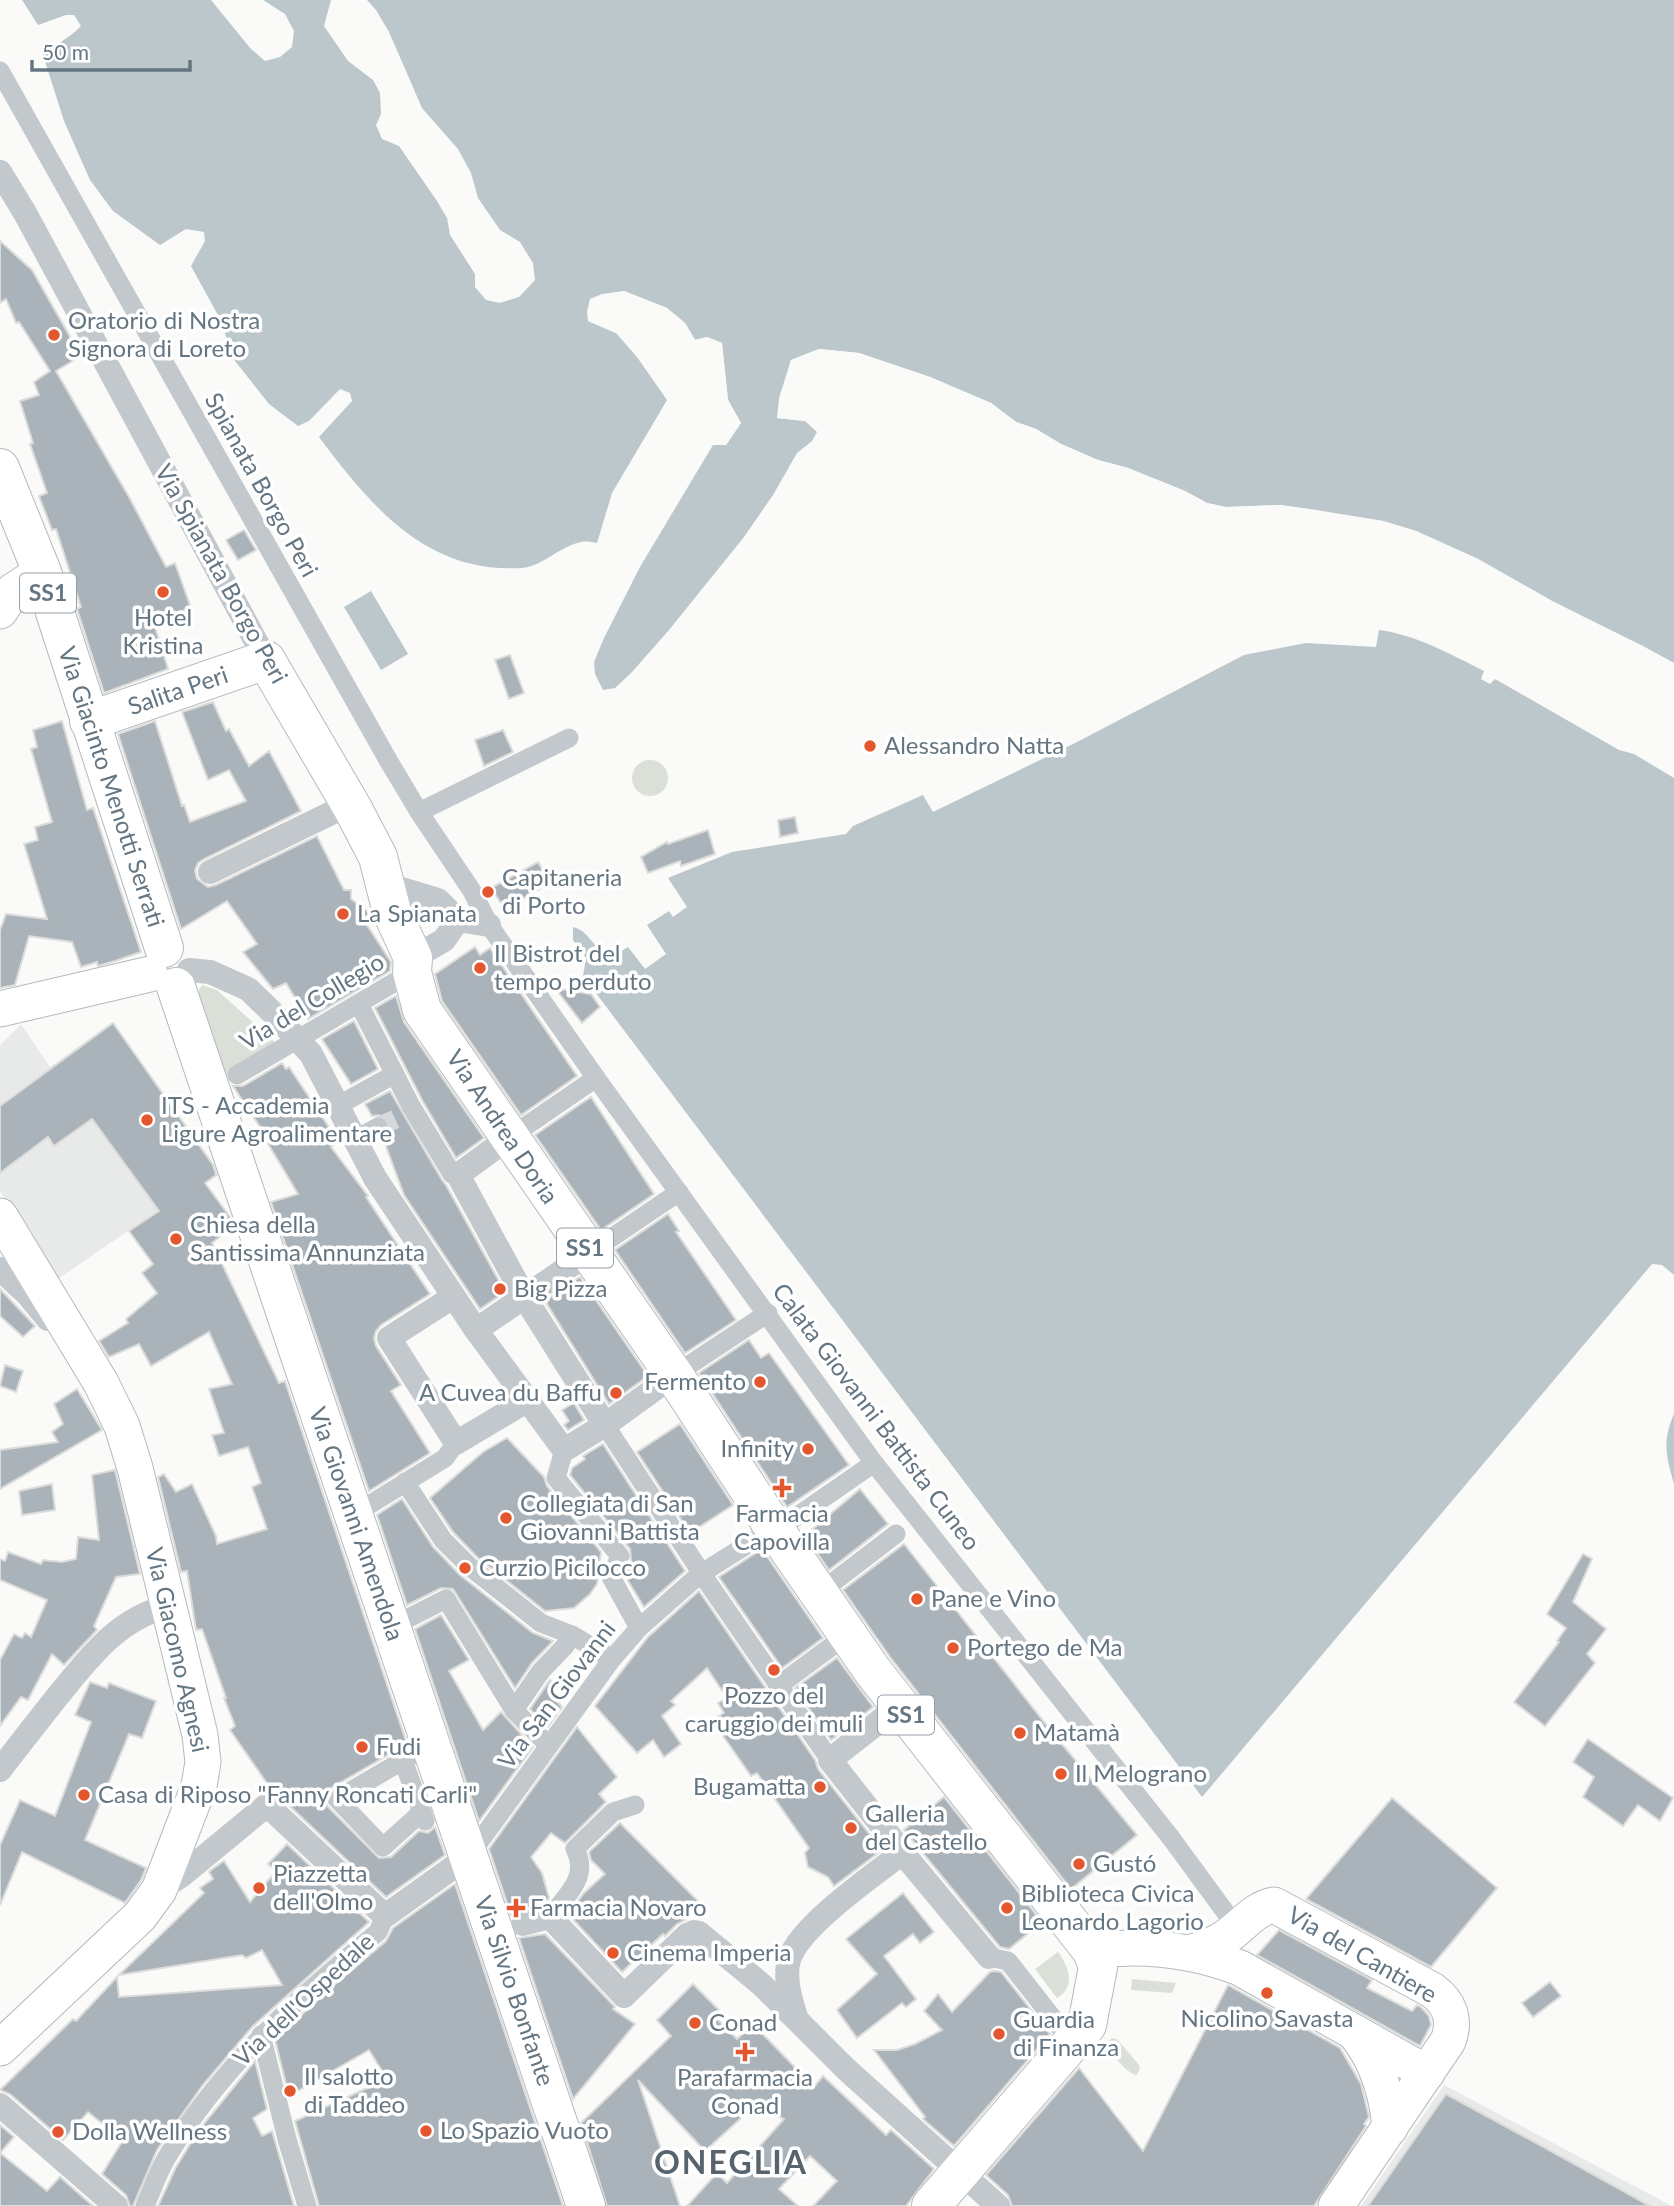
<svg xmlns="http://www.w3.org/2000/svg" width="1674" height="2206" viewBox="0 0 1674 2206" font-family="Lato,sans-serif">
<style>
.built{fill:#e8e9e9}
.green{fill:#dadfd7}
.water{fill:#bbc7cb}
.pier{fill:#fafaf8}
.building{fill:#aab3b9;stroke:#dcdcda;stroke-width:2}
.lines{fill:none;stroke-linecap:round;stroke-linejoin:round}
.pedestrian-tunnel{stroke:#d5d9db;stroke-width:19;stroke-dasharray:19 10;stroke-linecap:butt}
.secondary-casing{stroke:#b3babf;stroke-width:37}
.primary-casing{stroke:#b5babe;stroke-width:40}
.pedestrian{stroke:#c3c8cc;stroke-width:19}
.minor{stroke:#c3c8cc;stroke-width:24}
.secondary{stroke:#fff;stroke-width:35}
.primary{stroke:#fff;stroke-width:38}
.poi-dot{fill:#e4572e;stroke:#fff;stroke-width:2.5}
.labels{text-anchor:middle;stroke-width:7;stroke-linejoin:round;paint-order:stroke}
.shield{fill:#fff;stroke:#939fa8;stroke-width:2}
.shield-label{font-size:23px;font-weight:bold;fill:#657683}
.poi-label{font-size:24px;fill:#657683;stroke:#fff;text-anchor:start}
.street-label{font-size:24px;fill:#657683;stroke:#fff}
.district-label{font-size:32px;font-weight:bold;letter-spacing:2px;fill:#57646e;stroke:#fff}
</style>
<rect width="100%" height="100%" fill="#fafaf8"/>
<g class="built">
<polygon points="113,1022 220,1174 182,1198 173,1200 55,1281 0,1191 0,1045 21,1024 50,1067"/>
<polygon points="1444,2085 1672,2206 1361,2206"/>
</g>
<g class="green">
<circle cx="650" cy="778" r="18"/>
<polygon points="202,985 217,990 277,1044 226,1075 194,997"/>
<path d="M1058,1952c11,15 18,35 -1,46l-22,-29z"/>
<polygon points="1132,1979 1176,1983 1172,1993 1131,1990"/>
<path d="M1112,2038l5,1 22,26 1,5 -4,5c-11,-3 -26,-22 -28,-33z"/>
</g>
<g class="water">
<path d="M22,0h1652v663l-122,-62 -74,-42 -62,-28 -33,-10 -74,-12 -29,-4 -54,2 -19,-4 -22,-12 -57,-23 -30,-8 -37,-16 -25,-15 -20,-7 -25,-19 -61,-26 -71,-24 -40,-4 -28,11 -14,58 28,3 12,11 -5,9 -15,12 -24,42 -29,42 -75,93 -37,42 -17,16 -12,2 -8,-16 -1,-12 10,-24 36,-71 73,-122h13l15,-22 -13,-23 -6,-57 -15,-6 -12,3 -10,-17 -18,-15 -43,-17 -34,8 -2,22 28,12 21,24 30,43 -55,93 -15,50c-5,-1 -12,-2 -16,-1 -21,4 -38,24 -59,26 -96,6 -151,-62 -203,-131l33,-36 -2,-8 -10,-4 -31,32 -11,5 -29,-22 -34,-43 -16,-44 -28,-51 14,-25 -1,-9 -18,-3 -26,16 -47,-34 -23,-31 -26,-59 -21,-66c12,-11 27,-17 38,-29l-7,-11h-8l-28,10z"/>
<polygon points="371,591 408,654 381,670 344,607"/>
<path d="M1379,630c38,5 71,24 105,41l-3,8 9,5 5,-5 124,71 15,4 40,24v497l-12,-10 -10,-1 -450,533 -619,-821 3,-18 -13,-18v-13c18,5 19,21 37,31l18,-11 17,22 21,-15 -19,-29 22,-14 4,6 14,-10 -19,-29 64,-26 114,-18 7,-8 70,-31 10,17 144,-70 167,-87 62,-12 70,4z"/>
<path d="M1674,1414v70c-8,-28 -12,-43 0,-70z"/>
</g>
<g class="pier">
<polygon points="211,0 263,0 285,14 294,31 292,47 280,57 265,61 251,49"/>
<polygon points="331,0 367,0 376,10 389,32 422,108 458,149 471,173 478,198 500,230 520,242 533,263 535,280 519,297 500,303 486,300 475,287 475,274 450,235 447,218 437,201 399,146 382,139 376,125 381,114 380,93 373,80 348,61 324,26"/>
<polygon points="624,291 667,308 685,323 695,340 707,337 722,343 728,400 741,423 726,445 713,445 711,441 724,441 737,423 725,401 719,346 707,341 693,343 682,326 665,311 624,294 603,297 593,302 590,312 591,319 619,330 616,333 588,321 587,312 590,299 602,294"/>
<polygon points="819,349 859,353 930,377 991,403 1016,422 1036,429 1061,444 1098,460 1128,468 1185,491 1207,503 1226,507 1280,505 1309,509 1383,521 1416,531 1478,559 1552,601 1643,646 1674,663 1674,667 1551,605 1476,562 1415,535 1382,524 1309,513 1280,509 1226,511 1206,506 1183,494 1127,472 1097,463 1059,447 1034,432 1014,425 990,406 929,380 858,356 819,353 794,362 783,399 781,415 806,418 820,433 805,421 777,418 779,398 791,360"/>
</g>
<g class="building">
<polygon points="0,241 32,270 81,356 56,371 129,497 166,567 175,563 191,608 153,621 168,669 104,693 77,609 81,607 56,529 52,530 39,496 47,493 30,444 33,443 20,401 39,395 34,382 50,371 19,322 16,323 6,299 0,303"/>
<polygon points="244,530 256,550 238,560 226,540"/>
<polygon points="510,655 524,693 509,699 495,660"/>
<polygon points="213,702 226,731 229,729 249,766 269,751 301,811 204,859 198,863 195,870 197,879 208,887 216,885 317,836 344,890 351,890 351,899 370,913 363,919 391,962 390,971 308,1019 286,983 273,989 243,952 257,944 227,901 181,929 118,734 155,721 182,806 184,805 190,822 246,801 229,770 208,780 182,712"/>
<polygon points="62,721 87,810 93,808 141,952 115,961 98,966 97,962 81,967 72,942 29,936 15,985 0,988 0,930 6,914 47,919 24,844 38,840 35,827 52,822 31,749 37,747 33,730"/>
<polygon points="503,730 513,752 484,766 475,740"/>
<polygon points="795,817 798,833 780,837 778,820"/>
<polygon points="708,830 715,854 681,866 680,861 648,873 641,857 667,842 668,844"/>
<polygon points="538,862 550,883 505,909 491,888"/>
<polygon points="475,947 480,955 490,948 577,1076 521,1115 442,1001 435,974"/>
<polygon points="555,988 591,994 600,1007 582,1023"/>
<polygon points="396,996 404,1022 484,1138 456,1158 422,1100 375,1008"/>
<polygon points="354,1021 378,1069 351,1084 322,1039"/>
<polygon points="113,1023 213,1165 216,1175 205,1183 230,1217 233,1226 212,1243 279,1383 285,1381 407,1744 331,1788 326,1795 325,1802 328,1807 379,1858 391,1857 419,1831 428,1833 435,1827 445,1855 386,1897 277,1794 268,1791 271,1789 230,1730 235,1726 224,1698 226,1698 202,1629 196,1630 187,1571 181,1572 158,1477 164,1474 176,1492 192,1484 216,1536 217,1544 267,1529 252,1487 261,1483 248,1447 219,1456 212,1435 224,1433 209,1389 232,1384 209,1332 151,1366 139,1344 109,1357 99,1341 128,1323 126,1319 157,1293 142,1273 153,1264 129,1231 159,1211 92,1119 54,1146 48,1137 0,1173 0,1106"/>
<polygon points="282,1063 286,1069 289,1067 338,1141 331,1147 368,1196 366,1197 430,1294 381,1325 376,1331 374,1338 376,1346 401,1385 391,1391 430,1453 369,1491 271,1202 298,1194 267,1142 270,1142 233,1086 243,1086"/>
<polygon points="390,1091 442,1180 446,1185 505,1292 480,1309 404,1195 383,1138 389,1133 388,1121 379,1115 372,1116 365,1104"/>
<polygon points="591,1097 654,1194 601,1230 535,1135"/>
<polygon points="668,1214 679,1231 676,1232 736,1320 685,1353 615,1250"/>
<polygon points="580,1277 648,1376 609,1404 545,1301"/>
<polygon points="0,1289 35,1326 23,1337 0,1316"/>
<polygon points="749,1340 761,1358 769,1353 849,1465 787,1507 699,1373"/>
<polygon points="5,1365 23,1371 16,1392 0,1386"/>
<polygon points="77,1389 102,1430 0,1489 0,1450 58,1442 52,1432 63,1424 54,1404"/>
<polygon points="574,1403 584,1420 568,1430 564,1425 569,1421 562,1410"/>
<polygon points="680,1424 733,1505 690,1533 637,1452"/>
<polygon points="507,1438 544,1477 547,1486 601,1552 597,1584 590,1594 574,1608 545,1611 477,1557 453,1532 430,1498 483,1452"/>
<polygon points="603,1444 685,1571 644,1607 625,1576 631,1560 630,1549 570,1475 572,1468 585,1459 583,1456"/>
<polygon points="115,1470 140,1574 116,1577 94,1626 97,1630 64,1665 52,1654 28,1700 21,1697 0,1726 0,1660 14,1634 22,1638 25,1633 31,1637 47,1600 0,1580 0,1559 5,1561 8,1552 41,1564 43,1560 62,1562 76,1559 78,1537 99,1540 92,1475"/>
<polygon points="52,1484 55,1510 22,1515 19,1491"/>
<polygon points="860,1489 888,1524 829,1570 811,1544 815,1541 808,1533"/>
<polygon points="402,1499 433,1547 460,1575 533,1633 553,1641 532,1663 515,1688 453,1589 441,1588 407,1605 377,1515"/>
<polygon points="904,1544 1052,1732 1137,1835 1071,1889 890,1657 843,1590"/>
<polygon points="762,1549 823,1638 782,1668 719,1577"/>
<polygon points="1583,1554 1592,1559 1573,1602 1606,1629 1587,1654 1595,1663 1545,1726 1514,1702 1559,1642 1557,1641 1566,1628 1547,1614"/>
<polygon points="699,1591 815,1760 818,1769 882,1850 834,1886 828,1877 808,1867 805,1853 809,1848 757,1773 751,1776 712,1720 724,1713 718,1703 727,1698 707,1668 671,1701 675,1705 662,1716 681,1744 664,1757 653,1740 637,1753 595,1706 648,1637"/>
<polygon points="441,1615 469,1660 449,1671 483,1730 501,1712 533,1747 479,1821 415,1629"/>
<polygon points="837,1658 873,1707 831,1740 795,1688"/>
<polygon points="550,1680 559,1686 551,1694 562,1707 548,1727 530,1709"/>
<polygon points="90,1682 107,1688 109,1683 156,1701 142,1738 129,1734 85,1840 146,1868 141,1880 125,1903 22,1852 0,1905 0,1845 20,1800 55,1816 91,1722 75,1715"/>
<polygon points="577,1727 617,1777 599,1794 606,1802 565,1843 551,1833 531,1857 542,1873 549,1898 546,1903 519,1910 511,1915 489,1849"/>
<polygon points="1588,1739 1673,1798 1660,1821 1638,1805 1623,1826 1583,1797 1594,1777 1573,1762"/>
<polygon points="944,1797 1042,1922 1009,1949 1000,1947 904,1830"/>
<polygon points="1392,1798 1497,1888 1431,1967 1306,1899"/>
<polygon points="620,1823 701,1904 687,1919 677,1924 665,1936 663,1934 622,1972 568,1914 584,1893 605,1874 591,1860 589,1852"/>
<polygon points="287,1844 369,1922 252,2027 202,2086 157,2150 133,2206 130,2206 126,2195 102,2174 123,2140 88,2112 63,2140 10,2094 0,2090 73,2019 76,2021 117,1977 119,1997 282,1985 262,1950 246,1958 242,1955 119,1975 204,1893 200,1888 213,1879 209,1872 211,1870 224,1861 250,1902 276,1871 268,1864"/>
<polygon points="455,1884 563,2206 319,2206 295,2121 387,2079 369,2050 289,2096 275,2040 327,1991 386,1941 393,1928"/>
<polygon points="903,1893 934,1932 920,1943 913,1934 884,1956 916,1999 906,2007 902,2003 857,2038 837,2010 877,1974 846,1939"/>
<polygon points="1279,1930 1372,1980 1367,1988 1412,2011 1417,2005 1421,2007 1429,2016 1431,2025 1420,2046 1257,1955"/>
<polygon points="545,1934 615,2007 613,2009 635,2024 573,2099 519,1938"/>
<polygon points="994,1971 1001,1972 1050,2034 954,2146 923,2119 925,2117 874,2050 897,2050 915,2044 942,2030 924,2011 938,1994 952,2012 990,1972"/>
<polygon points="1550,1982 1561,1996 1533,2017 1522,2003"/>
<polygon points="693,1984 719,2010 713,2015 737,2039 753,2024 814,2087 823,2076 886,2135 891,2130 934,2169 906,2206 813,2206 837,2181 810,2156 779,2189 798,2206 687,2206 717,2173 727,2183 784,2119 743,2100 740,2119 705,2151 638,2080 680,2206 607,2206 581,2123 671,2036 657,2020"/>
<polygon points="1228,1985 1340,2048 1361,2084 1369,2117 1364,2124 1366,2126 1314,2206 1012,2206 1008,2195 986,2175 1079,2068 1143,2151"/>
<polygon points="255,2061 267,2109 253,2118 262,2136 272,2131 294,2206 158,2206 175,2169 198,2131"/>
<polygon points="1446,2094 1560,2156 1650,2206 1368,2206"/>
<polygon points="0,2125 14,2137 0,2153 47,2191 60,2177 93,2206 0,2206"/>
</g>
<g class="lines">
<polyline class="pedestrian-tunnel" points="378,1127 404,1115"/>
<defs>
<g id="secondary">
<polyline points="0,611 13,591 42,572"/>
<polyline points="0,1009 150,974"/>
<polyline points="0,1216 101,1383 122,1426 135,1468 200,1735 203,1762 199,1786 159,1890 140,1916 0,2048"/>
<path d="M1092,1951c50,-7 101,-1 148,17l187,105"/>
<path d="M1189,1953c14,-4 26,-8 37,-16 17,-11 27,-28 48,-32l158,85c18,13 24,30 16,51l-112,165"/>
<path d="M1354,2032c23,28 33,60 36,96"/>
</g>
<g id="primary">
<polyline points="0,468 42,572 164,948"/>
<polyline points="89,721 266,660 353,809 378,857 392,912 413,958 412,972 422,1010 674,1375 776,1531 872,1670 1092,1951 1098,1967 1087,2025 931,2206"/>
<polyline points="176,987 586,2206"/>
</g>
</defs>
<use href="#secondary" class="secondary-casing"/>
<use href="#primary" class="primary-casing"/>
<g class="pedestrian">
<polyline points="0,71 388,760 419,812 472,891 489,925 596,1078 874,1463 1171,1838 1237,1928"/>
<polyline points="419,812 569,738"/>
<polyline points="359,1004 411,1106 452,1174 458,1175"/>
<polyline points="237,1075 412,972"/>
<polyline points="337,1106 395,1074"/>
<polyline points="510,1137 596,1078"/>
<polyline points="354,1140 378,1127"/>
<polyline points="589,1253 679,1192"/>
<polyline points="674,1375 768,1313"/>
<polyline points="605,1425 706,1580 830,1760"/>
<polyline points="564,1450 556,1478 620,1556 611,1577 639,1628"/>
<polyline points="405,1482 443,1540 469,1566 541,1623 572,1635 612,1659"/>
<polyline points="353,1515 445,1458 456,1443"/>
<polyline points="783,1526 874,1463"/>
<polyline points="819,1593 896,1534"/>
<polyline points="391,1627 446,1599 514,1710 548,1745"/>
<polyline points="778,1686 847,1635"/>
<polyline points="514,1710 541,1671 565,1646 572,1635"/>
<polyline points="403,1760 425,1821"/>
<polyline points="422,1812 383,1847 337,1799 431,1744"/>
<polyline points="469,1856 612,1659 639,1628 699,1575 762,1535"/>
<path d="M550,1917c16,-21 40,-40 25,-68l38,-37 22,-7"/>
<polyline points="989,1957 1008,1961 1073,2044"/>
<polyline points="261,2035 287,2139 307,2206"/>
<path d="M145,2206c7,-16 13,-34 22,-49 53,-89 131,-160 211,-225l7,-16"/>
</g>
<g class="minor">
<polyline points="0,172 25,213 266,660"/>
<polyline points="210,872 350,804"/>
<polyline points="385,884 438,900 458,920"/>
<polyline points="458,920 489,925"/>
<polyline points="413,958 444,940 458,920"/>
<polyline points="189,970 210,972 248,989 276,1016 311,1054 375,1178 476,1330 564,1450 605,1425 674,1375"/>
<polyline points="510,1137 458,1175 525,1298 605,1425"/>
<polyline points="0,1269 27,1294 48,1319"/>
<polyline points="453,1297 389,1338 456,1443 528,1400"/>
<polyline points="476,1330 589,1253"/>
<polyline points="899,1706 830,1760 911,1863 989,1957"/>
<path d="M0,1770c19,-25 38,-49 57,-73 32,-39 61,-79 112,-91"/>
<polyline points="159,1890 181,1876 267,1805 385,1916 469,1856"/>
<polyline points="523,1924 550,1917 624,1996 687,1935 694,1932 699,1933 762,1985 846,2069 998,2206"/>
<path d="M796,2017c-5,-16 -11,-35 -8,-53 5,-34 86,-89 114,-111"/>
<polyline points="0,2105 116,2206"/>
</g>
<use href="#secondary" class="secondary"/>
<use href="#primary" class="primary"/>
</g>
<g class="poi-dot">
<circle cx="54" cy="335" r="7"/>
<circle cx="163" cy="592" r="7"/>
<circle cx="870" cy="746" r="7"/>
<circle cx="488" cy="892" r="7"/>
<circle cx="343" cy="914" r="7"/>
<circle cx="480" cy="968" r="7"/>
<circle cx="147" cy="1120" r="7"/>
<circle cx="176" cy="1239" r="7"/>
<circle cx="500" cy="1289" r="7"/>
<circle cx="760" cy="1382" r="7"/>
<circle cx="616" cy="1393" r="7"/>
<circle cx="808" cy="1449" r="7"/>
<path d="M778.5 1477.5h7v7h7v7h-7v7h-7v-7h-7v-7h7z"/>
<circle cx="506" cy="1518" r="7"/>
<circle cx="465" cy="1568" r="7"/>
<circle cx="917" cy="1599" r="7"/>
<circle cx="953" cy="1648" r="7"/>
<circle cx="774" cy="1670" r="7"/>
<circle cx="1020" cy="1733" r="7"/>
<circle cx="362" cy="1747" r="7"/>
<circle cx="1061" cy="1774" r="7"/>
<circle cx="820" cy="1787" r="7"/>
<circle cx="84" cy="1795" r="7"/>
<circle cx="851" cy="1828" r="7"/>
<circle cx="1079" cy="1864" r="7"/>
<circle cx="259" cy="1888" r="7"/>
<path d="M512.5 1897.5h7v7h7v7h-7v7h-7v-7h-7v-7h7z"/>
<circle cx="1007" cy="1908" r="7"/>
<circle cx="613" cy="1953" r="7"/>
<circle cx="1267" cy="1993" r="7"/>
<circle cx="695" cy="2023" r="7"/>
<circle cx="999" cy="2034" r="7"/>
<path d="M741.5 2041.5h7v7h7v7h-7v7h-7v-7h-7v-7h7z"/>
<circle cx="290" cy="2091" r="7"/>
<circle cx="426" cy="2131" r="7"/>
<circle cx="58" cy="2132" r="7"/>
</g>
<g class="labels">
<g class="shield">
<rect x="20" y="573.5" width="56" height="39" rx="5"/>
<rect x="557" y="1228.5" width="56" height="39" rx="5"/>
<rect x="878" y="1695.5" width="56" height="39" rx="5"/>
</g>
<g class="shield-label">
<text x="48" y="601">SS1</text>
<text x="585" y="1256">SS1</text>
<text x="906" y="1723">SS1</text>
</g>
<g class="poi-label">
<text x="68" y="329">Oratorio di Nostra<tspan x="68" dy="28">Signora di Loreto</tspan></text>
<text x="163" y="626" text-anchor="middle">Hotel<tspan x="163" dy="28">Kristina</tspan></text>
<text x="884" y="754">Alessandro Natta</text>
<text x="502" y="886">Capitaneria<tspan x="502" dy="28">di Porto</tspan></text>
<text x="357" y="922">La Spianata</text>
<text x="494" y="962">Il Bistrot del<tspan x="494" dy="28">tempo perduto</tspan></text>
<text x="161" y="1114">ITS - Accademia<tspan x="161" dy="28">Ligure Agroalimentare</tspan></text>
<text x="190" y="1233">Chiesa della<tspan x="190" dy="28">Santissima Annunziata</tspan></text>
<text x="514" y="1297">Big Pizza</text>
<text x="746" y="1390" text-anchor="end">Fermento</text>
<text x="602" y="1401" text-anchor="end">A Cuvea du Baffu</text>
<text x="794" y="1457" text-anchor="end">Infinity</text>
<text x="520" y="1512">Collegiata di San<tspan x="520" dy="28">Giovanni Battista</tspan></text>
<text x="782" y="1522" text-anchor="middle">Farmacia<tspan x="782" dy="28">Capovilla</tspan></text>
<text x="479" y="1576">Curzio Picilocco</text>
<text x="931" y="1607">Pane e Vino</text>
<text x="967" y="1656">Portego de Ma</text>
<text x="774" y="1704" text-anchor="middle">Pozzo del<tspan x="774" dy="28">caruggio dei muli</tspan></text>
<text x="1034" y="1741">Matamà</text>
<text x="376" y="1755">Fudi</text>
<text x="1075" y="1782">Il Melograno</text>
<text x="806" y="1795" text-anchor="end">Bugamatta</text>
<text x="98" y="1803">Casa di Riposo "Fanny Roncati Carli"</text>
<text x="865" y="1822">Galleria<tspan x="865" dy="28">del Castello</tspan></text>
<text x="1093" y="1872">Gustó</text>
<text x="273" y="1882">Piazzetta<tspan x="273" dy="28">dell'Olmo</tspan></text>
<text x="1021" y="1902">Biblioteca Civica<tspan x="1021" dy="28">Leonardo Lagorio</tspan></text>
<text x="530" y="1916">Farmacia Novaro</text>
<text x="627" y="1961">Cinema Imperia</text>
<text x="1267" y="2027" text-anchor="middle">Nicolino Savasta</text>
<text x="1013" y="2028">Guardia<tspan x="1013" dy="28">di Finanza</tspan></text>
<text x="709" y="2031">Conad</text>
<text x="304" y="2085">Il salotto<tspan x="304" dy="28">di Taddeo</tspan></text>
<text x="745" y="2086" text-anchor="middle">Parafarmacia<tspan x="745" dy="28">Conad</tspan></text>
<text x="440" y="2139">Lo Spazio Vuoto</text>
<text x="72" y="2140">Dolla Wellness</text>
</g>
<g class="street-label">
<text transform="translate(261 485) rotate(61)" y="8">Spianata Borgo Peri</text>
<text transform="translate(221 574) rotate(61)" y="8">Via Spianata Borgo Peri</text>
<text transform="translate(178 691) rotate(-19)" y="8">Salita Peri</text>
<text transform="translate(111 787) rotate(72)" y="8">Via Giacinto Menotti Serrati</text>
<text transform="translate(312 1002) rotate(-31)" y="8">Via del Collegio</text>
<text transform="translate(502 1127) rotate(56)" y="8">Via Andrea Doria</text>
<text transform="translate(876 1417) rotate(53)" y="8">Calata Giovanni Battista Cuneo</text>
<text transform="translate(356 1524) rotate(71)" y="8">Via Giovanni Amendola</text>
<text transform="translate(177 1650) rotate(77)" y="8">Via Giacomo Agnesi</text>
<text transform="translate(557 1695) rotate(-53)" y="8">Via San Giovanni</text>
<text transform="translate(1362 1955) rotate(30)" y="8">Via del Cantiere</text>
<text transform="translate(514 1991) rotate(71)" y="8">Via Silvio Bonfante</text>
<text transform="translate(304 2000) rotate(-43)" y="8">Via dell'Ospedale</text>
</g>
<g class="district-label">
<text x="731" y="2174">ONEGLIA</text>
</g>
</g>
<path d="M32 60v10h158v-10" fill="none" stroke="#657683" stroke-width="3.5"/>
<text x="42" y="60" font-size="21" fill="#657683" stroke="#ffffff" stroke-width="5" paint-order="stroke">50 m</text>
</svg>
